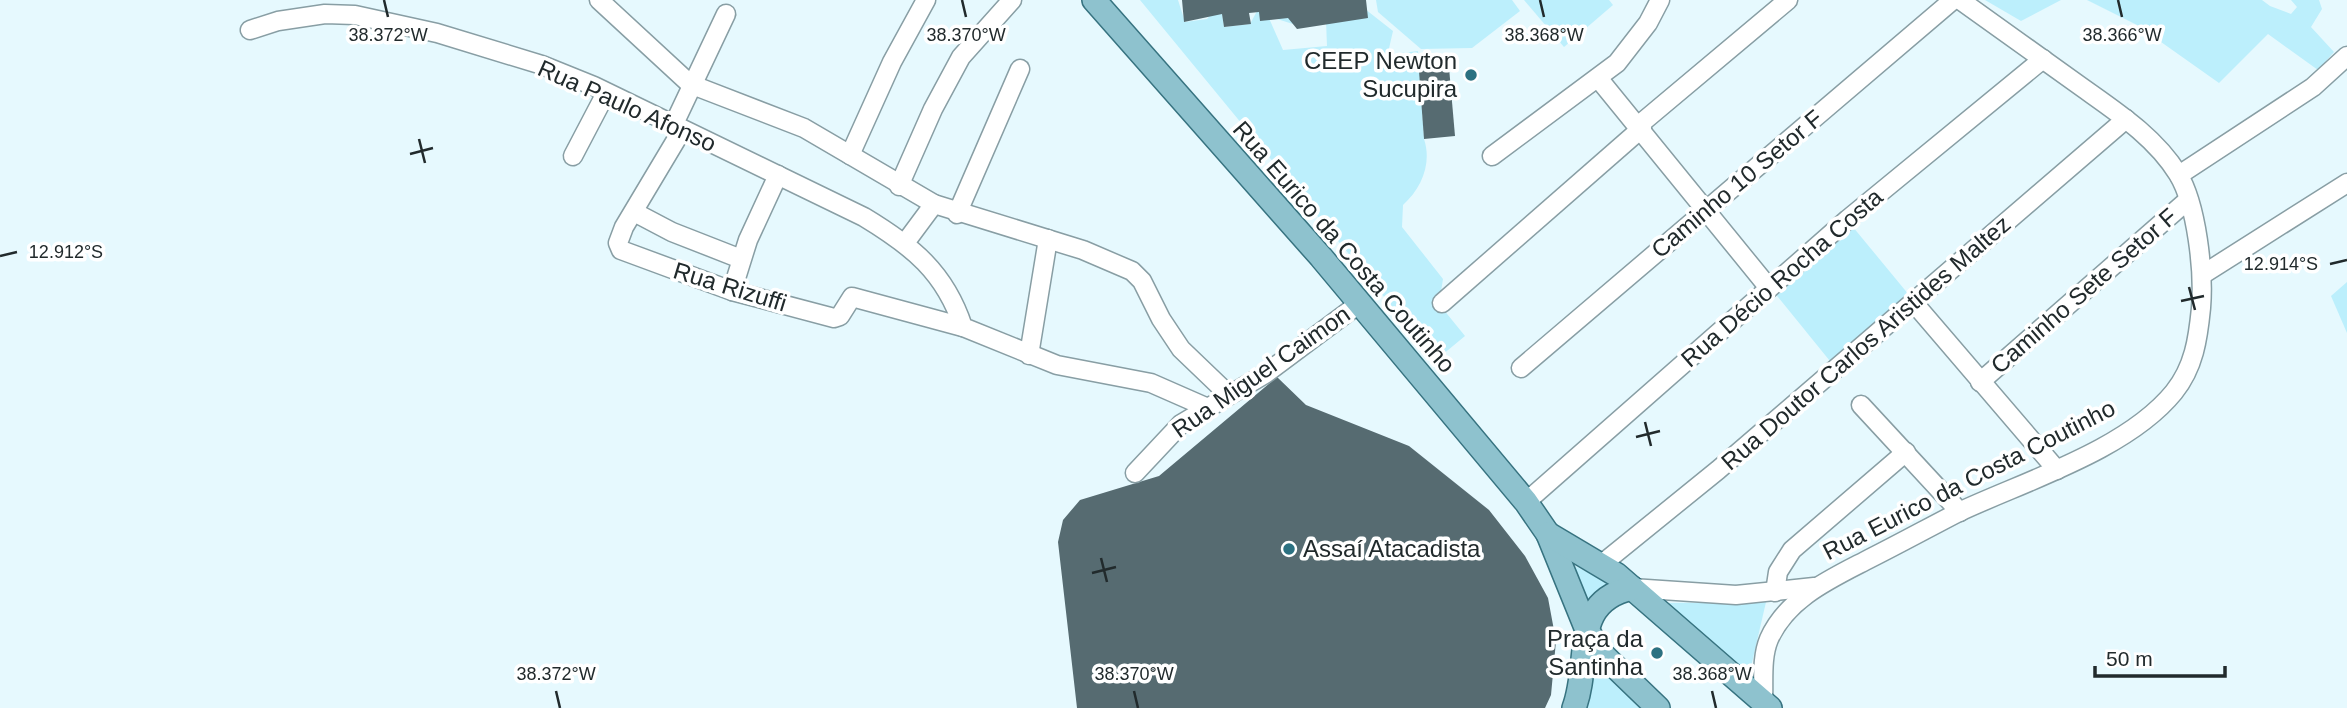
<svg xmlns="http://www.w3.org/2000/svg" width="2347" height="708" viewBox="0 0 2347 708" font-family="Arial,sans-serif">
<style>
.green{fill:#bceffc}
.building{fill:#566b71}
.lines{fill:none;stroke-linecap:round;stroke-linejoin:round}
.minor-casing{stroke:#889ea4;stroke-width:21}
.major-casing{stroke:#377380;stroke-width:26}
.minor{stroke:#fff;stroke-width:18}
.major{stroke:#8ec2ce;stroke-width:23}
.ticks{fill:none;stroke:#212a2c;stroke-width:2.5}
.poi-dot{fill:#2c7181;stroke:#fff;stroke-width:2.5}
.labels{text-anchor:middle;stroke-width:7;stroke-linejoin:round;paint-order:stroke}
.poi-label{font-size:24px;fill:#212a2c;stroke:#fff;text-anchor:end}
.street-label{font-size:24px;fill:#212a2c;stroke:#fff}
.ticks-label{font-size:18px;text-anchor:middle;fill:#212a2c;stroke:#fff;stroke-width:7;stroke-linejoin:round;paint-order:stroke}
</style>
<rect width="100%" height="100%" fill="#e6f9fe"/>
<g class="green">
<path d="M1140,0h38l7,22 22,-3 8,-10 7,5 2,13 26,-3 13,-24h54l-21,25 -28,-9 15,34 44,-4 -1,-25 39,-12 28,22 -6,26 -7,9 17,-1 5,-12 16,-2 6,88c8,24 -2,49 -21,66l-1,22 41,52 -4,25 26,32 -29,24z"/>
<polygon points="1376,0 1512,0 1520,11 1472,48 1421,49 1378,12"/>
<polygon points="1524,0 1609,0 1613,5 1564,47"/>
<polygon points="1985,0 2061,0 2021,21"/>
<polygon points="2087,0 2262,0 2270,6 2291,14 2297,7 2291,0 2319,0 2322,9 2311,27 2334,52 2318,70 2268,34 2219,83 2137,25"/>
<polygon points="1848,221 1914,301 1834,366 1769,286"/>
<polygon points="2347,282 2347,333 2331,296"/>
<polygon points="1575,566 1611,584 1586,602"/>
<polygon points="1766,602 1748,680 1663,603"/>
<polygon points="1595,660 1647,708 1582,708"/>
</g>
<g class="building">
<polygon points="1182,0 1366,0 1368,18 1297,29 1288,18 1260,21 1259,12 1249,13 1251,24 1224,27 1222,14 1184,22"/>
<polygon points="1448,56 1455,136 1424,139 1418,58"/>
<polygon points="1277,377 1306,405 1409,446 1489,510 1525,556 1548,598 1556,641 1551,695 1545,708 1077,708 1058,542 1063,520 1080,500 1159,476"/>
</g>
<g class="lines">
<defs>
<g id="minor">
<polyline points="599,0 690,84 804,128 934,204 1083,250 1132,271 1142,281 1161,319 1181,349 1229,395"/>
<path d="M250,30l28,-9 47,-7 30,1 82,18 105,32 52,21 270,131c48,29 81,55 99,110l94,38 94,18 57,25"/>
<polyline points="1598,78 1769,288"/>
<polyline points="1639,125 1788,0"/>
<polyline points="673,126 726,14"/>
<polyline points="682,130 624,227 618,243 621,250 732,291 834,318 840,316 852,297 963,327"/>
<polyline points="850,155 892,62 926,0"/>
<polyline points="573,156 606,93"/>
<polyline points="1492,156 1617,63 1648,23 1660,0"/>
<polyline points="2179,175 2313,87 2347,56"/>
<polyline points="899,186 933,109 961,57 1012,0"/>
<polyline points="634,212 672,232 741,259"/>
<polyline points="957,214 1020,69"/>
<polyline points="905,243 934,204"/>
<polyline points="2202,275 2347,183"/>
<polyline points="732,291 748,240 778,175"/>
<polyline points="1442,303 1642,128"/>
<polyline points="1914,303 2057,470"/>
<polyline points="1029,355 1048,239"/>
<polyline points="1521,368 1953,0"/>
<polyline points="1980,382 2188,200"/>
<polyline points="1861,405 1960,512"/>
<polyline points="1135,473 1181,424 1265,374 1360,303"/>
<polyline points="1526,502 1848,219 2043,59"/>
<polyline points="1602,564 1718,470 2126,119"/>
<polyline points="1632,588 1736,595 1814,587"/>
<polyline points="1775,592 1778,572 1792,550 1906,452"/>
<path d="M1763,702c1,-21 -2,-44 6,-63 18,-40 59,-59 96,-78 32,-16 63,-33 94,-49 66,-31 168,-62 215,-120 20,-25 24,-53 27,-84 3,-36 -4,-103 -23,-134 -24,-39 -66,-65 -102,-91 -39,-28 -77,-55 -116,-83"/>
</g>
<g id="major">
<polyline points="1094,0 1321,257 1526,502 1548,534 1587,630 1602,654 1658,708"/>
<polyline points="1548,534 1617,575 1770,708"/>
<path d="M1574,708c18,-48 -5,-106 58,-120"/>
</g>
</defs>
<use href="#minor" class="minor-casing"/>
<use href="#major" class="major-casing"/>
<use href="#minor" class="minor"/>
<use href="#major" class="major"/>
</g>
<path class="ticks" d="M384,0l4,17M962,0l4,17M1540,0l4,17M2118,0l4,17M419,139l6,24M410,154l23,-6M0,256l17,-4M2330,264l17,-4M2189,287l6,23M2181,301l23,-5M1645,422l6,24M1636,437l24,-6M1101,558l6,24M1092,573l24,-6M556,691l4,17M1134,691l4,17M1712,691l4,17"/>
<g class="poi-dot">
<circle cx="1471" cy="75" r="7"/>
<circle cx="1289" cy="549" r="7"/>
<circle cx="1657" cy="653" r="7"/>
</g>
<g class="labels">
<g class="poi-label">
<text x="1457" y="69">CEEP Newton<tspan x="1457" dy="28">Sucupira</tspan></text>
<text x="1303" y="557" text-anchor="start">Assaí Atacadista</text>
<text x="1643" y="647">Praça da<tspan x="1643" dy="28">Santinha</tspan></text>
</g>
<g class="street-label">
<text transform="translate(627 106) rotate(24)" y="8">Rua Paulo Afonso</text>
<text transform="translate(1737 184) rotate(-40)" y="8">Caminho 10 Setor F</text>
<text transform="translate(1344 247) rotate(49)" y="8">Rua Eurico da Costa Coutinho</text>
<text transform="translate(1782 278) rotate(-41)" y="8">Rua Décio Rocha Costa</text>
<text transform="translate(730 287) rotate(17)" y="8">Rua Rizuffi</text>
<text transform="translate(2084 291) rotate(-41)" y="8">Caminho Sete Setor F</text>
<text transform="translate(1866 343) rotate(-41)" y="8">Rua Doutor Carlos Aristides Maltez</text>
<text transform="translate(1261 372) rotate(-35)" y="8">Rua Miguel Caimon</text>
<text transform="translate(1969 480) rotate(-27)" y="8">Rua Eurico da Costa Coutinho</text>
</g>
</g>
<g class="ticks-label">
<text x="1544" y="41">38.368°W</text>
<text x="388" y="41">38.372°W</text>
<text x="966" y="41">38.370°W</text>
<text x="2122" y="41">38.366°W</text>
<text x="66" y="258">12.912°S</text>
<text x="2281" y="270">12.914°S</text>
<text x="556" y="680">38.372°W</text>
<text x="1134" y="680">38.370°W</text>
<text x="1712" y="680">38.368°W</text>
</g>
<path d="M2095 666v10h130v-10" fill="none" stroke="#212a2c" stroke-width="3.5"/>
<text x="2106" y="666" font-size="21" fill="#212a2c" stroke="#ffffff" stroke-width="5" paint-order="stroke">50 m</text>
</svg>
